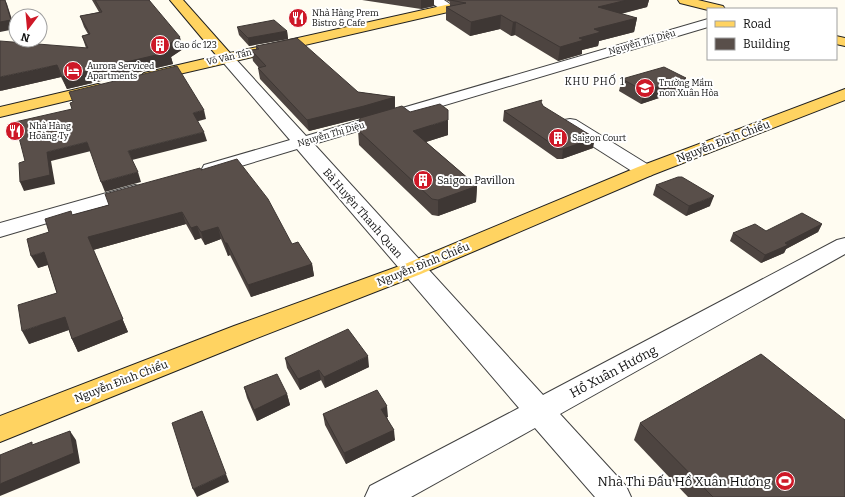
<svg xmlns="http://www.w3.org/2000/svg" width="845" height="497" viewBox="0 0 845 497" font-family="Bitter,serif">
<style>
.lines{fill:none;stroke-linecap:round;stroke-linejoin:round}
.minor-casing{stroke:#424242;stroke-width:2}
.major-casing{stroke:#202020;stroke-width:2}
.minor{fill:#fff;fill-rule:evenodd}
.major{fill:#ffd361;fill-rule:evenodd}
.wall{fill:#4d4440}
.shaded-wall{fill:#3e3734}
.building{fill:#594f4a;stroke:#3e3734}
.labels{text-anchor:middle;stroke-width:4;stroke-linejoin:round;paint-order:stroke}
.far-poi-label{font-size:9px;fill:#0f0f0f;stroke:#fff;text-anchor:start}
.far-street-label{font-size:9px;fill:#0f0f0f;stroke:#fff}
.far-neighbourhood-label{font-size:10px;letter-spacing:1px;fill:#0f0f0f;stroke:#fff}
.street-label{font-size:11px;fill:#0f0f0f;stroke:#fff}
.poi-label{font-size:11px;fill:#0f0f0f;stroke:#fff;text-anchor:start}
.near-street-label{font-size:13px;fill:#0f0f0f;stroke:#fff}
.near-poi-label{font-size:13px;fill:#0f0f0f;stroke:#fff;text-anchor:end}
</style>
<rect width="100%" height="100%" fill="#fffcf1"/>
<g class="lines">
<defs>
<g id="minor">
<path d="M429,0h15l12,8 -2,3c-8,2 -20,-5 -25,-11z"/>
<polygon points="708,19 708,27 314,144 543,395 837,240 845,238 845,254 560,414 626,486 631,497 595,497 535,428 411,497 365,497 370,486 519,408 297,149 218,173 211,175 204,173 202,169 204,165 290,140 221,60 219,57 221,54 226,53 231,54 306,136"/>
<polygon points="570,119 576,120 652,167 654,171 652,175 645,177 638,175 564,128 562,124 564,120"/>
<polygon points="135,185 142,187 145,191 142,195 0,237 0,223"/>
</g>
<g id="major">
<polygon points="170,0 183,0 230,53 468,0 489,0 487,3 149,81 144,79 141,76 144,73 217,56"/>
<polygon points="678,0 698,0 723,6 725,9 708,10 680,3"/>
<polygon points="836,36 845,38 845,46 836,44"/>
<polygon points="98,84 104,86 106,89 104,92 0,117 0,107"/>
<polygon points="845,89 845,100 652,175 421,274 252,340 0,442 0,416 234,326 405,264 638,167"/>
</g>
</defs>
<use href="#minor" class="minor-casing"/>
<use href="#major" class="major-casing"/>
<use href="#minor" class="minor"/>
<use href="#major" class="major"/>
</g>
<g class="wall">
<polygon points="92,0 149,0 183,49 171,57 173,64 67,89 61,77 0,91 86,48 82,36 88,34 84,27 80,16 99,12"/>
<polygon points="362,0 434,0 434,6 421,9"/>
<polygon points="446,0 649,0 647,7 621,14 637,18 634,32 599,41 598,46 582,50 582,54 558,61 515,35 511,36 500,29 470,36 446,20 446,7 450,6 450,2"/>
<polygon points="237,27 287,31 288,39 249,46 239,35"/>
<polygon points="256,46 358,92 395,97 395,108 410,112 448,135 426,142 477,186 476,202 438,216 432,215 359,145 358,130 360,118 309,131 260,79 258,68 259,68 253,61 251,50 256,49"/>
<polygon points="622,79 683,90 641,104 619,91"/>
<polygon points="541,103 543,106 593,148 562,159 557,159 503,121 504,111"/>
<polygon points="201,170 292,244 312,264 314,276 251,297 230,255 228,256 221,239 205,245 201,238 195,240 186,224 93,250 128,332 78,352 72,339 69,330 29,344 57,293 48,265 38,268 49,232 72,215 109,205"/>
<polygon points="656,185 710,206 686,216 653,195"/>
<polygon points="822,224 818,232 786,249 784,253 761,263 730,241 733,233 766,231"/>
<polygon points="285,358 369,367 325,388 321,380 300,390 287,368"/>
<polygon points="244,387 287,394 290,405 257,421 247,398"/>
<polygon points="323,414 388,417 387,417 395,440 346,464 325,425"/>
<polygon points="640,423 845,497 688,497 634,440"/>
</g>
<g class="shaded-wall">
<polygon points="5,0 7,4 15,29 0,32 0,22"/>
<polygon points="421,0 434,0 434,6 421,9"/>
<polygon points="627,0 649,0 647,7 595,20 598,7"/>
<polygon points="501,15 500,29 470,36 471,22"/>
<polygon points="637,18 634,32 599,41 598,46 582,50 582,54 558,61 560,47 579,38 594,29"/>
<polygon points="513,22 516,22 515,35 511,36"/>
<polygon points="287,31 288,39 249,46 248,38"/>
<polygon points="180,37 183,49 171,57 173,64 67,89 62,77 166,46"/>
<polygon points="57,65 61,77 0,91 0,77"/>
<polygon points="686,78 683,90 641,104 644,91"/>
<polygon points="395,97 395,108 365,117 309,131 307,120"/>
<polygon points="204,110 206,119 195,122 193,113"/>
<polygon points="448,120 448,135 413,146 413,131"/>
<polygon points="204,132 207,141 132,160 128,151"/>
<polygon points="595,138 593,148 562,159 563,149"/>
<polygon points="87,142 91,151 51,161 55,184 24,191 20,182 47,152"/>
<polygon points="138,172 141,182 105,192 101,182"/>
<polygon points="477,186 476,202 438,216 438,200"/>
<polygon points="714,196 710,206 686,216 689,206"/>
<polygon points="182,212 186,224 93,250 128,332 78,352 72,339 88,237"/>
<polygon points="822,224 818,232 786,249 784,253 761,263 765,255 785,243"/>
<polygon points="197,226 201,238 195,240 191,228"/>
<polygon points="218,227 221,239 205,245 201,232"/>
<polygon points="225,243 227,243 230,255 228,256"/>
<polygon points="44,252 50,264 38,268 31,256"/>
<polygon points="312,264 314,276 251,297 248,285"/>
<polygon points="65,317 71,329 29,344 22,331"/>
<polygon points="368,356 369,367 325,388 324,377"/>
<polygon points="319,370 321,380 300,390 298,379"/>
<polygon points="287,394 290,405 257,421 254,410"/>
<polygon points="387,406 388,417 382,419 381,409"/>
<polygon points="394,430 395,440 346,464 344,453"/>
<polygon points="70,431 76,440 80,463 0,496 0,484"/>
<polygon points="226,474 229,482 197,497 193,489"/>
</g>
<g class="building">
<polygon points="0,0 5,0 11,20 0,22"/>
<polygon points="95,0 149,0 180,37 166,46 169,52 62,77 57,65 0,77 0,41 88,48 82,36 90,34 80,16 102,12"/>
<polygon points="450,0 627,0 598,7 637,18 594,29 601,32 579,38 584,40 560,47 516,22 513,22 501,15 471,22 446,7 466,3"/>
<polygon points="274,20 287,31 248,38 237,27"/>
<polygon points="297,38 358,92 395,97 364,106 307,120 258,68 266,66 251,50 259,49 256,46"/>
<polygon points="177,66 204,110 193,113 204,132 128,151 138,172 101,182 87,142 47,152 50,175 20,182 19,163 25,161 15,122 72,109 70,103 73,102 69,92"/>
<polygon points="664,67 686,78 644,91 622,79"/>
<polygon points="542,100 541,102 543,106 595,138 563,149 559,149 504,111"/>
<polygon points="440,104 448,110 448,120 413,131 477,186 438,200 432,199 358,130 360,118 402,106 410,112"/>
<polygon points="237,159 268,199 292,244 298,242 312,264 248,285 227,243 225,243 218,227 201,232 197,226 191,228 182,212 88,237 123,319 72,339 65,317 22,331 18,305 57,293 44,252 31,256 27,239 49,232 45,219 71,211 72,215 109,205 105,194 200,168 201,170"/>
<polygon points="678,177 682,177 714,196 689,206 656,185"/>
<polygon points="802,213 822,224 785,243 788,245 765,255 733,233 755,224 766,231"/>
<polygon points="348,329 368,356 324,377 319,370 298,379 285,358"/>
<polygon points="761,354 845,420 845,497 713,497 640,423"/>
<polygon points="277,374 287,394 254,410 244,387"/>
<polygon points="377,390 387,406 381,409 394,430 344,453 323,414"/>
<polygon points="202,411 226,474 193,489 172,423"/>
<polygon points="70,431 74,453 0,484 0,455 32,442 32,445"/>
</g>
<defs>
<symbol id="restaurant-disc" viewBox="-11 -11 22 22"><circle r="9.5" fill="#ce1827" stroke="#fff"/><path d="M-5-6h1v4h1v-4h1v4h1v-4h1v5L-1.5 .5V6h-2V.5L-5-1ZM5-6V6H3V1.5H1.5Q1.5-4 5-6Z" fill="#fff"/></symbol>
<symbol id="building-disc" viewBox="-11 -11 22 22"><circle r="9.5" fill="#ce1827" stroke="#fff"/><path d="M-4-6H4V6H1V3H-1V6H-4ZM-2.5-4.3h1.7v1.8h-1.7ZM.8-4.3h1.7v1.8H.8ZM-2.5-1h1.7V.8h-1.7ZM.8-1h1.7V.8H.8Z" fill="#fff"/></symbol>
<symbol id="hotel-disc" viewBox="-11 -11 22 22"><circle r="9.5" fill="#ce1827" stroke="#fff"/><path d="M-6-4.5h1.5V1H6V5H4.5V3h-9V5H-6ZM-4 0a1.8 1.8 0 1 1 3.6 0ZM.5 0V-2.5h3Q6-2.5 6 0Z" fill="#fff"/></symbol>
<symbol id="school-disc" viewBox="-11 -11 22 22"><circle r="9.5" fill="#ce1827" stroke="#fff"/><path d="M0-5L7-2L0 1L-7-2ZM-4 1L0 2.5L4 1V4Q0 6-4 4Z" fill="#fff"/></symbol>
<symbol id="stadium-disc" viewBox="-11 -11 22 22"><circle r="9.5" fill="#ce1827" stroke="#fff"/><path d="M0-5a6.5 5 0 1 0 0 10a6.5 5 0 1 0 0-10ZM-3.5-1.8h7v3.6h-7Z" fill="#fff"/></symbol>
</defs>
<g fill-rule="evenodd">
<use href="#restaurant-disc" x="287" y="7" width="22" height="22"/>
<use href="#building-disc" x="149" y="34" width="22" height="22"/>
<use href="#hotel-disc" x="62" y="60" width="22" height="22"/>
<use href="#school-disc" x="634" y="77" width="22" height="22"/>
<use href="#restaurant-disc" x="4" y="120" width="22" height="22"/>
<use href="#building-disc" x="547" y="127" width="22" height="22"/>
<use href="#building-disc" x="412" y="169" width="22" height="22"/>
<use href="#stadium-disc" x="774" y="470" width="22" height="22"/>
</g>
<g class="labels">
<g class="far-poi-label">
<text x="312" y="16">Nhà Hàng Prem<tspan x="312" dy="10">Bistro &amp; Cafe</tspan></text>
<text x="174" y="48">Cao ốc 123</text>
<text x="87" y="69">Aurora Serviced<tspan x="87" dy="10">Apartments</tspan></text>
<text x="659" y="86">Trường Mầm<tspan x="659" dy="10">non Xuân Hòa</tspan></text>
<text x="29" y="129">Nhà Hàng<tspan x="29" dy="10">Hoàng Ty</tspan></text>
<text x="572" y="141">Saigon Court</text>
</g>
<g class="far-street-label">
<text transform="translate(642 42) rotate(-16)" y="3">Nguyễn Thị Diệu</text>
<text transform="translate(229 57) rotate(-13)" y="3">Võ Văn Tần</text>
<text transform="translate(331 134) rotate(-16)" y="3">Nguyễn Thị Diệu</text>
</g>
<g class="far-neighbourhood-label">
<text x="595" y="85">KHU PHỐ 1</text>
</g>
<g class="street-label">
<text transform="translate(723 141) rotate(-21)" y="4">Nguyễn Đình Chiểu</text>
<text transform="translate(363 213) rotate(49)" y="4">Bà Huyện Thanh Quan</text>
<text transform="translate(423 264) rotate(-22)" y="4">Nguyễn Đình Chiểu</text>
<text transform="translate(121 381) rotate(-21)" y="4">Nguyễn Đình Chiểu</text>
</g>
<g class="poi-label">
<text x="437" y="184">Saigon Pavillon</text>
</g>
<g class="near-street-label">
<text transform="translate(613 371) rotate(-28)" y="5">Hồ Xuân Hương</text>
</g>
<g class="near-poi-label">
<text x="771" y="486">Nhà Thi Đấu Hồ Xuân Hương</text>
</g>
</g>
<rect x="707" y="8" width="130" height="52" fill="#ffffff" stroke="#9f9f9f"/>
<rect x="715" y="21" width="20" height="6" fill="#ffd361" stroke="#9f9f9f"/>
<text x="743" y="28" font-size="12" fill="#0f0f0f">Road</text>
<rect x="715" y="38" width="20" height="12" fill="#594f4a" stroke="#9f9f9f"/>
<text x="743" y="48" font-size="12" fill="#0f0f0f">Building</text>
<g transform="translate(28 28) rotate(196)"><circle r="19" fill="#ffffff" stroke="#9f9f9f"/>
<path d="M0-3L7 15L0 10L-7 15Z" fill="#ce1827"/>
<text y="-6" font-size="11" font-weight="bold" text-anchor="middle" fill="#0f0f0f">N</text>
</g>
</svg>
